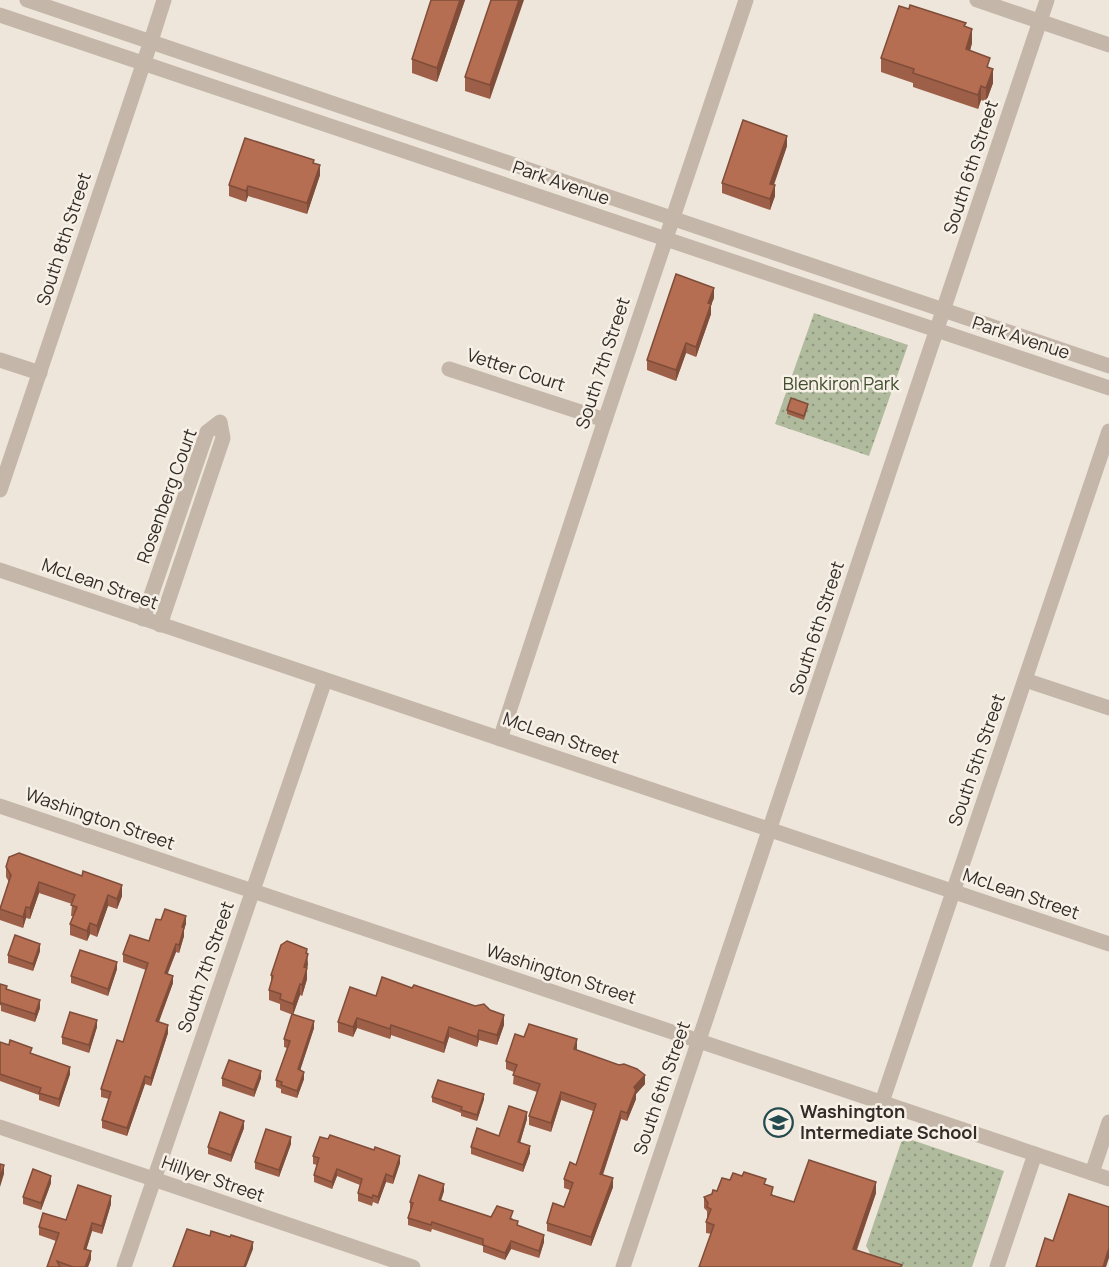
<svg xmlns="http://www.w3.org/2000/svg" width="1109" height="1267" viewBox="0 0 1109 1267" font-family="Manrope,sans-serif">
<style>
.green{fill:url(#green-dots)}
.lines{fill:none;stroke-linecap:round;stroke-linejoin:round}
.minor{stroke:#c4b7a9;stroke-width:15}
.tertiary{stroke:#c4b7a9;stroke-width:15}
.wall{fill:#9d5f47}
.shaded-wall{fill:#7f4d39}
.building{fill:#b66e52;stroke:#7f4d39;stroke-width:1.5}
.labels{text-anchor:middle;stroke-width:5;stroke-linejoin:round;paint-order:stroke}
.street-label{font-size:18px;fill:#332c28;stroke:#f6f0e7}
.park-label{font-size:18px;fill:#414e2f;stroke:#f6f0e7}
.poi-label{font-size:18px;font-weight:bold;fill:#332c28;stroke:#f6f0e7;text-anchor:start}
</style>
<defs>
<pattern id="green-dots" width="8" height="8" patternUnits="userSpaceOnUse" patternTransform="scale(1.5)"><rect width="8" height="8" fill="#b0bb9d"/><path d="M2 2h.1M6 6h.1" fill="none" stroke="#909880" stroke-width="1.8" stroke-linecap="round"/></pattern>
</defs>
<rect width="100%" height="100%" fill="#eee6db"/>
<g class="green">
<polygon points="814,313 908,345 869,456 775,424"/>
<polygon points="903,1137 1004,1171 972,1267 901,1267 870,1256 869,1251 866,1246"/>
</g>
<g class="lines">
<g class="minor">
<polyline points="977,0 1109,45"/>
<polyline points="151,41 164,0"/>
<polyline points="0,360 40,373"/>
<polyline points="449,369 605,420"/>
<polyline points="0,570 1109,944"/>
<polyline points="143,619 207,432 220,422 223,438 160,625"/>
<polyline points="500,739 605,420 746,0"/>
<polyline points="0,1127 413,1267"/>
<polyline points="1035,1154 1109,1179"/>
<polyline points="1092,1173 1109,1122"/>
<polyline points="124,1267 325,680"/>
<polyline points="623,1267 1047,0"/>
</g>
<g class="tertiary">
<polyline points="27,0 1109,366"/>
<polyline points="0,15 1109,388"/>
<polyline points="0,490 151,41"/>
<polyline points="1025,680 1109,708"/>
<polyline points="0,806 1035,1154 997,1267"/>
<polyline points="882,1102 1109,431"/>
</g>
</g>
<g class="wall">
<polygon points="431,0 465,0 437,82 412,73 412,59"/>
<polygon points="491,0 490,99 465,91 465,77"/>
<polygon points="966,27 972,43 970,51 990,68 993,83 986,102 981,100 978,109 913,87 913,83 881,72 881,58"/>
<polygon points="787,146 774,185 775,196 770,210 722,193 722,183"/>
<polygon points="314,163 320,175 307,214 248,196 246,202 229,196 229,185"/>
<polygon points="714,298 711,305 711,314 696,357 686,353 676,381 647,370 647,360"/>
<polygon points="808,407 804,420 787,414 787,410"/>
<polygon points="6,867 122,896 117,909 108,906 97,937 90,934 87,941 70,935 70,924 73,916 71,916 72,904 39,893 30,919 26,918 23,928 0,920 0,907 9,882 6,877"/>
<polygon points="161,920 186,924 184,928 184,936 179,953 176,952 167,974 173,983 159,1022 168,1033 151,1086 145,1084 127,1136 102,1128 102,1120 109,1099 101,1097 101,1089 123,1042 146,970 123,962 123,954 149,941"/>
<polygon points="40,951 33,971 8,963 8,955"/>
<polygon points="307,954 307,979 302,996 300,995 293,1015 280,1010 280,1004 269,1000 269,990 271,982 271,975"/>
<polygon points="117,969 108,996 71,983 71,976"/>
<polygon points="0,984 7,989 40,1008 35,1022 1,1011"/>
<polygon points="376,996 504,1025 497,1045 479,1040 477,1047 449,1037 444,1053 391,1035 390,1039 357,1028 353,1037 338,1032 338,1022"/>
<polygon points="97,1027 89,1053 62,1044 62,1037"/>
<polygon points="314,1028 300,1070 304,1079 297,1098 281,1093 281,1089 276,1087 276,1080 287,1048 284,1047 284,1039"/>
<polygon points="524,1037 577,1048 576,1050 645,1084 636,1094 636,1099 627,1121 621,1119 603,1175 613,1187 591,1246 547,1231 547,1223 564,1207 570,1190 564,1188 564,1179 576,1165 593,1111 561,1100 551,1132 529,1125 529,1116 537,1092 513,1084 514,1072 506,1069 506,1061"/>
<polygon points="0,1042 32,1054 70,1074 59,1107 39,1100 39,1095 0,1081"/>
<polygon points="222,1078 261,1078 254,1097 222,1086"/>
<polygon points="432,1097 484,1099 477,1121 461,1116 461,1113 432,1102"/>
<polygon points="527,1119 520,1143 530,1153 523,1172 471,1154 471,1147 499,1136"/>
<polygon points="244,1128 231,1162 208,1154 208,1147"/>
<polygon points="291,1144 279,1177 255,1169 255,1162"/>
<polygon points="313,1156 400,1163 393,1184 386,1182 378,1204 373,1202 372,1206 358,1201 358,1193 360,1185 337,1176 332,1189 314,1182 314,1175 317,1165 313,1164"/>
<polygon points="730,1180 766,1184 773,1195 794,1202 876,1193 857,1250 902,1267 706,1233 706,1222 708,1218 707,1218 707,1211 704,1208 704,1197 717,1191"/>
<polygon points="51,1183 41,1210 23,1204 23,1197"/>
<polygon points="444,1191 441,1200 491,1217 513,1218 512,1219 518,1225 544,1242 539,1258 511,1249 505,1260 483,1252 483,1246 432,1229 431,1232 408,1225 408,1218 411,1210 410,1209 410,1202"/>
<polygon points="111,1204 102,1234 92,1231 86,1250 91,1259 88,1267 47,1267 56,1241 39,1235 39,1227 66,1220"/>
</g>
<g class="shaded-wall">
<polygon points="460,0 465,0 437,82 437,68"/>
<polygon points="519,0 524,0 490,99 490,85"/>
<polygon points="972,29 972,43 966,64 966,49"/>
<polygon points="993,69 993,83 986,102 986,88"/>
<polygon points="981,86 981,100 978,109 978,95"/>
<polygon points="787,136 787,146 770,195 770,184"/>
<polygon points="320,165 320,175 307,214 307,203"/>
<polygon points="775,185 775,196 770,210 770,199"/>
<polygon points="248,186 248,196 246,202 246,191"/>
<polygon points="714,288 714,298 711,305 711,314 696,357 696,347 708,303"/>
<polygon points="686,343 686,353 676,381 676,370"/>
<polygon points="39,882 39,893 30,919 30,908"/>
<polygon points="122,885 122,896 117,909 117,899"/>
<polygon points="108,895 108,906 97,937 97,926"/>
<polygon points="26,907 26,918 23,928 23,917"/>
<polygon points="186,916 186,924 182,935 182,927"/>
<polygon points="90,923 90,934 87,941 87,931"/>
<polygon points="184,928 184,936 179,953 179,945"/>
<polygon points="40,944 40,951 33,971 33,964"/>
<polygon points="176,944 176,952 165,981 165,973"/>
<polygon points="307,949 308,965 304,978 304,967"/>
<polygon points="117,962 117,969 108,996 108,989"/>
<polygon points="307,968 307,979 302,996 302,985"/>
<polygon points="173,976 173,983 156,1029 156,1021"/>
<polygon points="300,984 300,995 293,1015 293,1004"/>
<polygon points="40,1000 40,1008 35,1022 35,1014"/>
<polygon points="504,1015 504,1025 497,1045 497,1035"/>
<polygon points="357,1018 357,1028 353,1037 353,1027"/>
<polygon points="97,1020 97,1027 89,1053 89,1045"/>
<polygon points="314,1021 314,1028 298,1077 298,1069"/>
<polygon points="168,1025 168,1033 151,1086 151,1078"/>
<polygon points="391,1025 391,1035 390,1039 390,1029"/>
<polygon points="449,1027 449,1037 444,1053 444,1043"/>
<polygon points="479,1030 479,1040 477,1047 477,1037"/>
<polygon points="577,1039 577,1048 574,1058 574,1049"/>
<polygon points="70,1067 70,1074 59,1107 59,1099"/>
<polygon points="261,1071 261,1078 254,1097 254,1090"/>
<polygon points="304,1072 304,1079 297,1098 297,1091"/>
<polygon points="645,1075 645,1084 636,1094 636,1099 627,1121 627,1113 634,1087"/>
<polygon points="145,1076 145,1084 127,1136 127,1128"/>
<polygon points="561,1092 561,1100 551,1132 551,1123"/>
<polygon points="484,1094 484,1099 477,1121 477,1115"/>
<polygon points="621,1111 621,1119 600,1182 600,1174"/>
<polygon points="527,1112 527,1119 518,1149 518,1142"/>
<polygon points="244,1121 244,1128 231,1162 231,1155"/>
<polygon points="291,1137 291,1144 279,1177 279,1170"/>
<polygon points="530,1146 530,1153 523,1172 523,1165"/>
<polygon points="400,1156 400,1163 393,1184 393,1177"/>
<polygon points="4,1165 4,1174 0,1187 0,1179"/>
<polygon points="337,1169 337,1176 332,1189 332,1182"/>
<polygon points="386,1174 386,1182 378,1204 378,1197"/>
<polygon points="51,1176 51,1183 41,1210 41,1203"/>
<polygon points="613,1178 613,1187 591,1246 591,1237"/>
<polygon points="876,1182 876,1193 853,1259 853,1249"/>
<polygon points="444,1184 444,1191 439,1207 439,1200"/>
<polygon points="111,1196 111,1204 102,1234 102,1226"/>
<polygon points="92,1223 92,1231 84,1257 84,1249"/>
<polygon points="544,1235 544,1242 539,1258 539,1251"/>
<polygon points="511,1241 511,1249 505,1260 505,1253"/>
<polygon points="253,1242 253,1249 246,1267 244,1267"/>
<polygon points="1109,1248 1109,1258 1106,1267 1103,1267"/>
<polygon points="91,1251 91,1259 88,1267 85,1267"/>
</g>
<g class="building">
<polygon points="431,0 460,0 437,68 412,59"/>
<polygon points="491,0 519,0 490,85 465,77"/>
<polygon points="910,5 966,23 964,26 972,29 966,49 990,58 987,67 993,69 986,88 981,86 978,95 913,73 914,69 881,58 899,6 909,9"/>
<polygon points="743,120 787,136 770,184 775,185 770,199 722,183"/>
<polygon points="245,138 314,160 313,163 320,165 307,203 248,186 246,191 229,185"/>
<polygon points="676,274 714,288 708,303 711,304 696,347 686,343 676,370 647,360"/>
<polygon points="791,398 808,404 804,416 787,410"/>
<polygon points="19,853 82,876 83,871 122,885 117,899 108,895 97,926 90,923 87,931 70,924 77,907 71,905 75,895 39,882 30,908 26,907 23,917 0,909 11,875 6,867 9,857"/>
<polygon points="165,909 186,916 182,927 184,928 179,945 176,944 165,973 173,976 156,1021 168,1025 151,1078 145,1076 127,1128 102,1120 111,1092 101,1089 117,1040 123,1042 148,963 123,954 130,935 149,941 156,919 161,920"/>
<polygon points="15,935 40,944 33,964 8,955"/>
<polygon points="287,941 307,949 306,953 308,954 304,967 307,968 302,985 300,984 293,1004 280,999 281,994 269,990 273,976 271,975 281,945"/>
<polygon points="80,950 117,962 108,989 71,976"/>
<polygon points="382,977 412,988 414,985 475,1006 484,1004 490,1010 504,1015 497,1035 479,1030 477,1037 449,1027 444,1043 391,1025 390,1029 357,1018 353,1027 338,1022 350,987 376,996"/>
<polygon points="0,984 7,986 6,989 40,1000 35,1014 1,1003 0,1005"/>
<polygon points="70,1012 97,1020 89,1045 62,1037"/>
<polygon points="292,1014 314,1021 298,1069 304,1072 297,1091 281,1085 282,1082 276,1080 290,1041 284,1039"/>
<polygon points="529,1024 577,1039 574,1049 619,1065 624,1064 637,1069 645,1075 634,1087 636,1090 627,1113 621,1111 600,1174 613,1178 591,1237 547,1223 553,1203 564,1207 573,1183 564,1179 570,1162 576,1165 596,1104 561,1092 551,1123 529,1116 540,1084 513,1075 517,1065 506,1061 515,1034 524,1037"/>
<polygon points="10,1040 32,1048 30,1053 70,1067 59,1099 39,1093 41,1088 0,1074 0,1042 9,1045"/>
<polygon points="229,1060 261,1071 254,1090 222,1078"/>
<polygon points="438,1080 484,1094 477,1115 461,1110 462,1107 432,1097"/>
<polygon points="509,1106 527,1112 518,1142 530,1146 523,1165 471,1147 477,1128 499,1136"/>
<polygon points="220,1112 244,1121 231,1155 208,1147"/>
<polygon points="266,1129 291,1137 279,1170 255,1162"/>
<polygon points="330,1135 374,1150 375,1147 400,1156 393,1177 386,1174 378,1197 373,1195 372,1198 358,1193 362,1179 337,1169 332,1182 314,1175 319,1158 313,1156 320,1137 328,1139"/>
<polygon points="809,1160 876,1182 853,1249 902,1265 901,1267 699,1267 714,1225 706,1222 711,1209 707,1207 708,1203 704,1197 712,1194 713,1190 717,1191 722,1178 730,1180 733,1173 742,1176 744,1172 766,1179 764,1184 773,1187 771,1195 794,1202"/>
<polygon points="0,1164 4,1165 0,1179"/>
<polygon points="33,1169 51,1176 41,1203 23,1197"/>
<polygon points="419,1175 444,1184 439,1200 491,1217 497,1206 513,1211 510,1219 518,1221 517,1225 544,1235 539,1251 511,1241 505,1253 483,1245 483,1239 432,1222 431,1225 408,1218 413,1203 410,1202"/>
<polygon points="78,1185 111,1196 102,1226 92,1223 84,1249 91,1251 85,1267 73,1267 57,1261 60,1267 47,1267 59,1233 39,1227 43,1213 66,1220"/>
<polygon points="1069,1194 1109,1207 1109,1248 1103,1267 1036,1267 1045,1238 1053,1241"/>
<polygon points="187,1229 210,1236 211,1231 230,1237 231,1235 253,1242 244,1267 173,1267"/>
</g>
<defs>
<symbol id="school-ring" viewBox="-11 -11 22 22"><circle r="9.5" fill="#f6f0e7" stroke="#234a4f" stroke-width="1.5"/><path d="M0-5L7-2L0 1L-7-2ZM-4 1L0 2.5L4 1V4Q0 6-4 4Z" fill="#234a4f"/></symbol>
</defs>
<g fill-rule="evenodd">
<use href="#school-ring" x="762" y="1106" width="33" height="33"/>
</g>
<g class="labels">
<g class="street-label">
<text transform="translate(971 167) rotate(-72)" y="6">South 6th Street</text>
<text transform="translate(561 183) rotate(19)" y="6">Park Avenue</text>
<text transform="translate(64 239) rotate(-72)" y="6">South 8th Street</text>
<text transform="translate(1021 338) rotate(18)" y="6">Park Avenue</text>
<text transform="translate(603 363) rotate(-72)" y="6">South 7th Street</text>
<text transform="translate(516 370) rotate(18)" y="6">Vetter Court</text>
<text transform="translate(167 496) rotate(-70)" y="6">Rosenberg Court</text>
<text transform="translate(100 584) rotate(19)" y="6">McLean Street</text>
<text transform="translate(817 628) rotate(-72)" y="6">South 6th Street</text>
<text transform="translate(561 738) rotate(19)" y="6">McLean Street</text>
<text transform="translate(977 760) rotate(-71)" y="6">South 5th Street</text>
<text transform="translate(100 819) rotate(19)" y="6">Washington Street</text>
<text transform="translate(1021 894) rotate(19)" y="6">McLean Street</text>
<text transform="translate(206 967) rotate(-71)" y="6">South 7th Street</text>
<text transform="translate(561 974) rotate(18)" y="6">Washington Street</text>
<text transform="translate(662 1088) rotate(-71)" y="6">South 6th Street</text>
<text transform="translate(213 1179) rotate(19)" y="6">Hillyer Street</text>
</g>
<g class="park-label">
<text x="841" y="390">Blenkiron Park</text>
</g>
<g class="poi-label">
<text x="800" y="1118">Washington<tspan x="800" dy="21">Intermediate School</tspan></text>
</g>
</g>
</svg>
